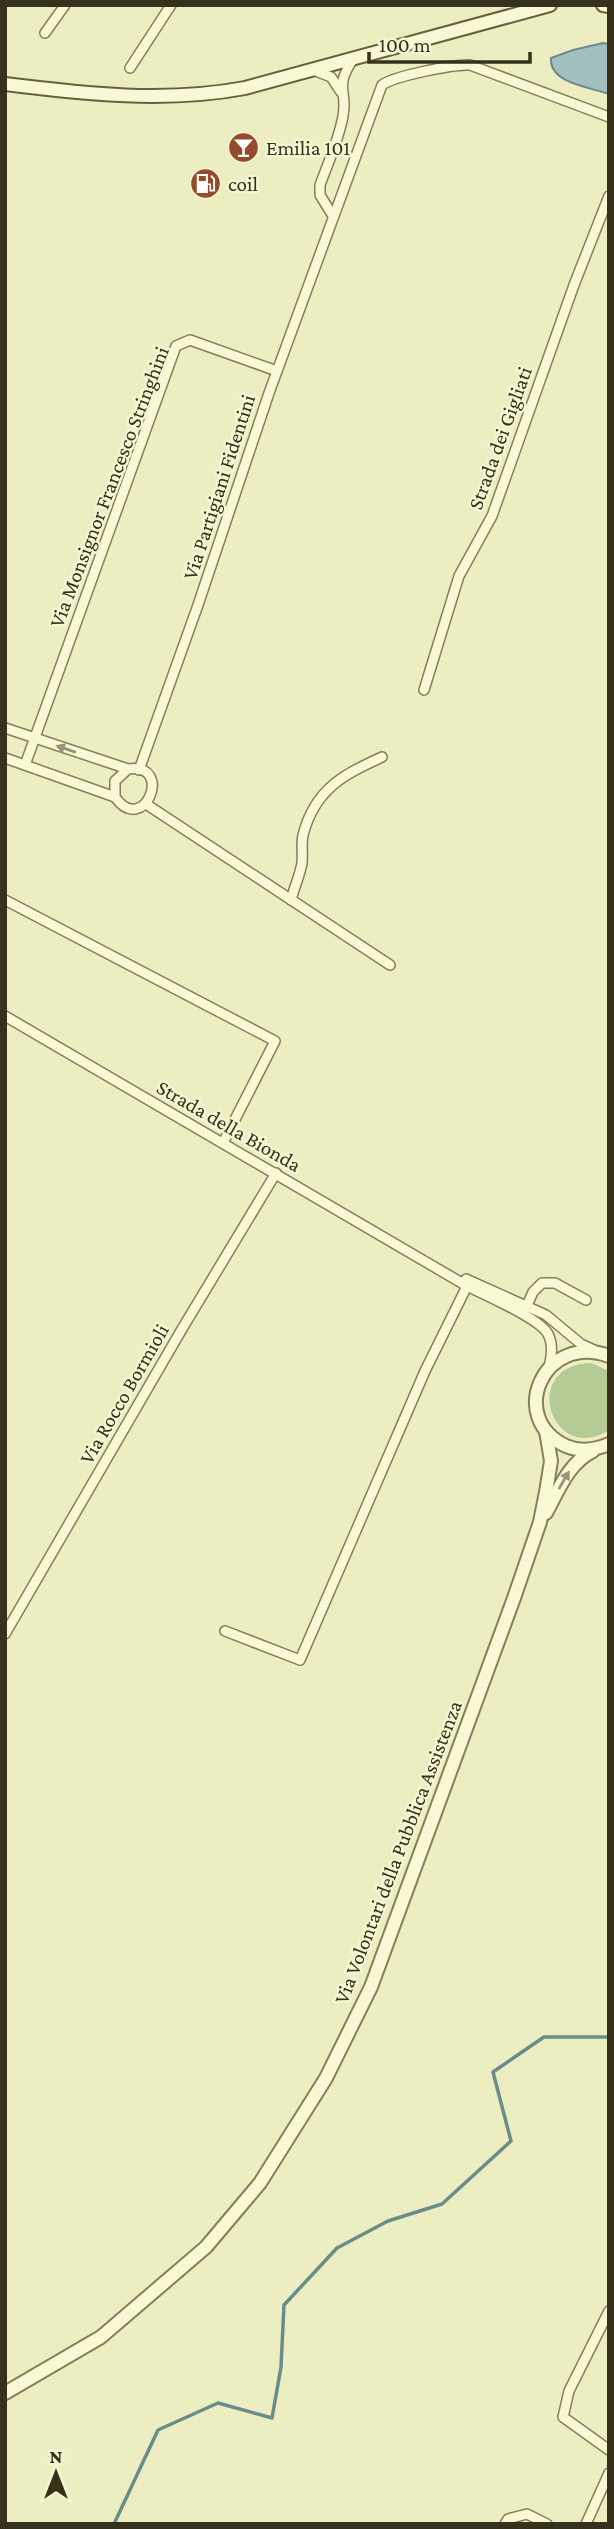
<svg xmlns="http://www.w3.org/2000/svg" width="614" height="2529" viewBox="0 0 614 2529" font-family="'Crimson Pro',serif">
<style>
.green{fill:#b5cb96}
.water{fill:#a4bfc0;stroke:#6b8c8d;stroke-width:2}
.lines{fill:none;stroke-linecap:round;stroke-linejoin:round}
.stream{stroke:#6b8c8d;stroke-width:3.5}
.minor-casing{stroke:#867f59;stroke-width:12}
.tertiary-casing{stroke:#867f59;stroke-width:16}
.secondary-casing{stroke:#68603c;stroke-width:16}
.minor{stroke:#f8f8d5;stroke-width:9}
.tertiary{stroke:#f8f8d5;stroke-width:12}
.secondary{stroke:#f8f8d5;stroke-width:12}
.oneway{fill:#979479}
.labels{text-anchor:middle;stroke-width:5;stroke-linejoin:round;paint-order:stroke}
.poi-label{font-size:21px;fill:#36311d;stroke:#f4f5d1;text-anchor:start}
.street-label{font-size:21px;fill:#36311d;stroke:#f4f5d1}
</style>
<rect width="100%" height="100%" fill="#ededc2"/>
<path class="green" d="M591,1363l18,8v59c-57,37 -91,-65 -18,-67z"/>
<path class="water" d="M603,43l6,1v50c-20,-7 -60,-11 -58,-36l22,-8z"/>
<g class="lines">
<polyline class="stream" points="114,2524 158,2430 218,2403 272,2418 281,2367 284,2305 337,2248 388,2221 442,2204 511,2141 493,2072 544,2037 609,2037"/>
<defs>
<g id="minor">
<polyline points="45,33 65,5"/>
<polyline points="130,68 171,5"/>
<polyline points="313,70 331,77 341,92"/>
<path d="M333,216l-13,-21v-10c8,-22 19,-46 23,-69 5,-27 -10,-28 11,-58"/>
<polyline points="424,690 459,576 492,516 574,285 609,196"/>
<path d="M5,728l123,41c47,-7 16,69 -13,28v-16l13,-12"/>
<polyline points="5,758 115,797"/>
<polyline points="25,765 176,346 190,340 277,371"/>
<path d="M139,770l59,-165 71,-212 113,-308c12,-9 72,-21 88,-20l139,52"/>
<polyline points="146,804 390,965"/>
<polyline points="5,900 275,1041 223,1143"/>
<path d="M291,900c3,-12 9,-25 11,-37 1,-9 -1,-19 1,-28 12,-46 40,-60 79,-78"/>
<path d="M5,1016l462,270c18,9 72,32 81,48 5,10 4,22 1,33"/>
<polyline points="466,1279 546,1315 581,1344 594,1350"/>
<polyline points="525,1310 533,1292 542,1283 555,1283 586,1300"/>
<polyline points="225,1631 300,1660 425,1371 469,1282"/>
<polyline points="5,1634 182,1329 276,1173"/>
<polyline points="609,2311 569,2391 563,2417 609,2450"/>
<polyline points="505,2524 508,2519 527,2514 547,2524"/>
<polyline points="586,2524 609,2473"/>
</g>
<g id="tertiary">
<path d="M609,1356c-65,-24 -103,62 -43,90 14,6 29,4 43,-2"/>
<path d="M546,1513c12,-22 23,-51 47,-62"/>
<polyline points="5,2393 101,2337 206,2247 260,2183 326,2078 371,1987 514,1598 540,1522 546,1492 551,1461 546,1431"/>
</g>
<g id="secondary">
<polyline points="603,5 609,6"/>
<path d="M5,84c81,10 160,19 240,4l305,-83"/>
</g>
</defs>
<use href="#minor" class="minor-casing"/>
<use href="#tertiary" class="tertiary-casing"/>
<use href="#secondary" class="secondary-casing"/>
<use href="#minor" class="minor"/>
<use href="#tertiary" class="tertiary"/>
<use href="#secondary" class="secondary"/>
</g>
<defs><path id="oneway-solid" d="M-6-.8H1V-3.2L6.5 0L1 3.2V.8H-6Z" transform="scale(1.75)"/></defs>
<g class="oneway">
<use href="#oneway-solid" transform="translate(66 749) rotate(-161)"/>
<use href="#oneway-solid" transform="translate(564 1480) rotate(-60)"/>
</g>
<defs>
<symbol id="bar-disc" viewBox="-11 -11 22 22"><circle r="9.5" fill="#954a2a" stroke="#f4f5d1"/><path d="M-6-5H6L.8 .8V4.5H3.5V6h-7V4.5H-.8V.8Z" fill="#fff"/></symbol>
<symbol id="fuel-disc" viewBox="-11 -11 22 22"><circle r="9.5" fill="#954a2a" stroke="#f4f5d1"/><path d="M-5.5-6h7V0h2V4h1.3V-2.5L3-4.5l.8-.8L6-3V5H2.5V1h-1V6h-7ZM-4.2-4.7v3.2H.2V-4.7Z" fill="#fff"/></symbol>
</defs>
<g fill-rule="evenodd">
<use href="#bar-disc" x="226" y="130" width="35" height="35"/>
<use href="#fuel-disc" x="188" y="166" width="35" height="35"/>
</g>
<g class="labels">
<g class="poi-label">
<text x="266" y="155">Emilia 101</text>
<text x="228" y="191">coil</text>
</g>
<g class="street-label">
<text transform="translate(500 438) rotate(-70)" y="7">Strada dei Gigliati</text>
<text transform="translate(109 487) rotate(-69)" y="7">Via Monsignor Francesco Stringhini</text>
<text transform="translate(219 487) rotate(-72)" y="7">Via Partigiani Fidentini</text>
<text transform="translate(229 1126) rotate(30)" y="7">Strada della Bionda</text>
<text transform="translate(124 1394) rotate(-60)" y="7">Via Rocco Bormioli</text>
<text transform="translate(398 1852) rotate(-69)" y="7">Via Volontari della Pubblica Assistenza</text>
</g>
</g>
<rect width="614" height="2529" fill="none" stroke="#36311d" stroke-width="14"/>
<g transform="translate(56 2473)" stroke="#f4f5d1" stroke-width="5" paint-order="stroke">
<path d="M0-5L12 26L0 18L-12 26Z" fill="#36311d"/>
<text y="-10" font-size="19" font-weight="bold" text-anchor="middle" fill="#36311d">N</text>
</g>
<path d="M369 52v10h161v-10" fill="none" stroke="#36311d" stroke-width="3.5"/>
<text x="379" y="52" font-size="21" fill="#36311d" stroke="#f4f5d1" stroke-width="5" paint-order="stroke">100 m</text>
</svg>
